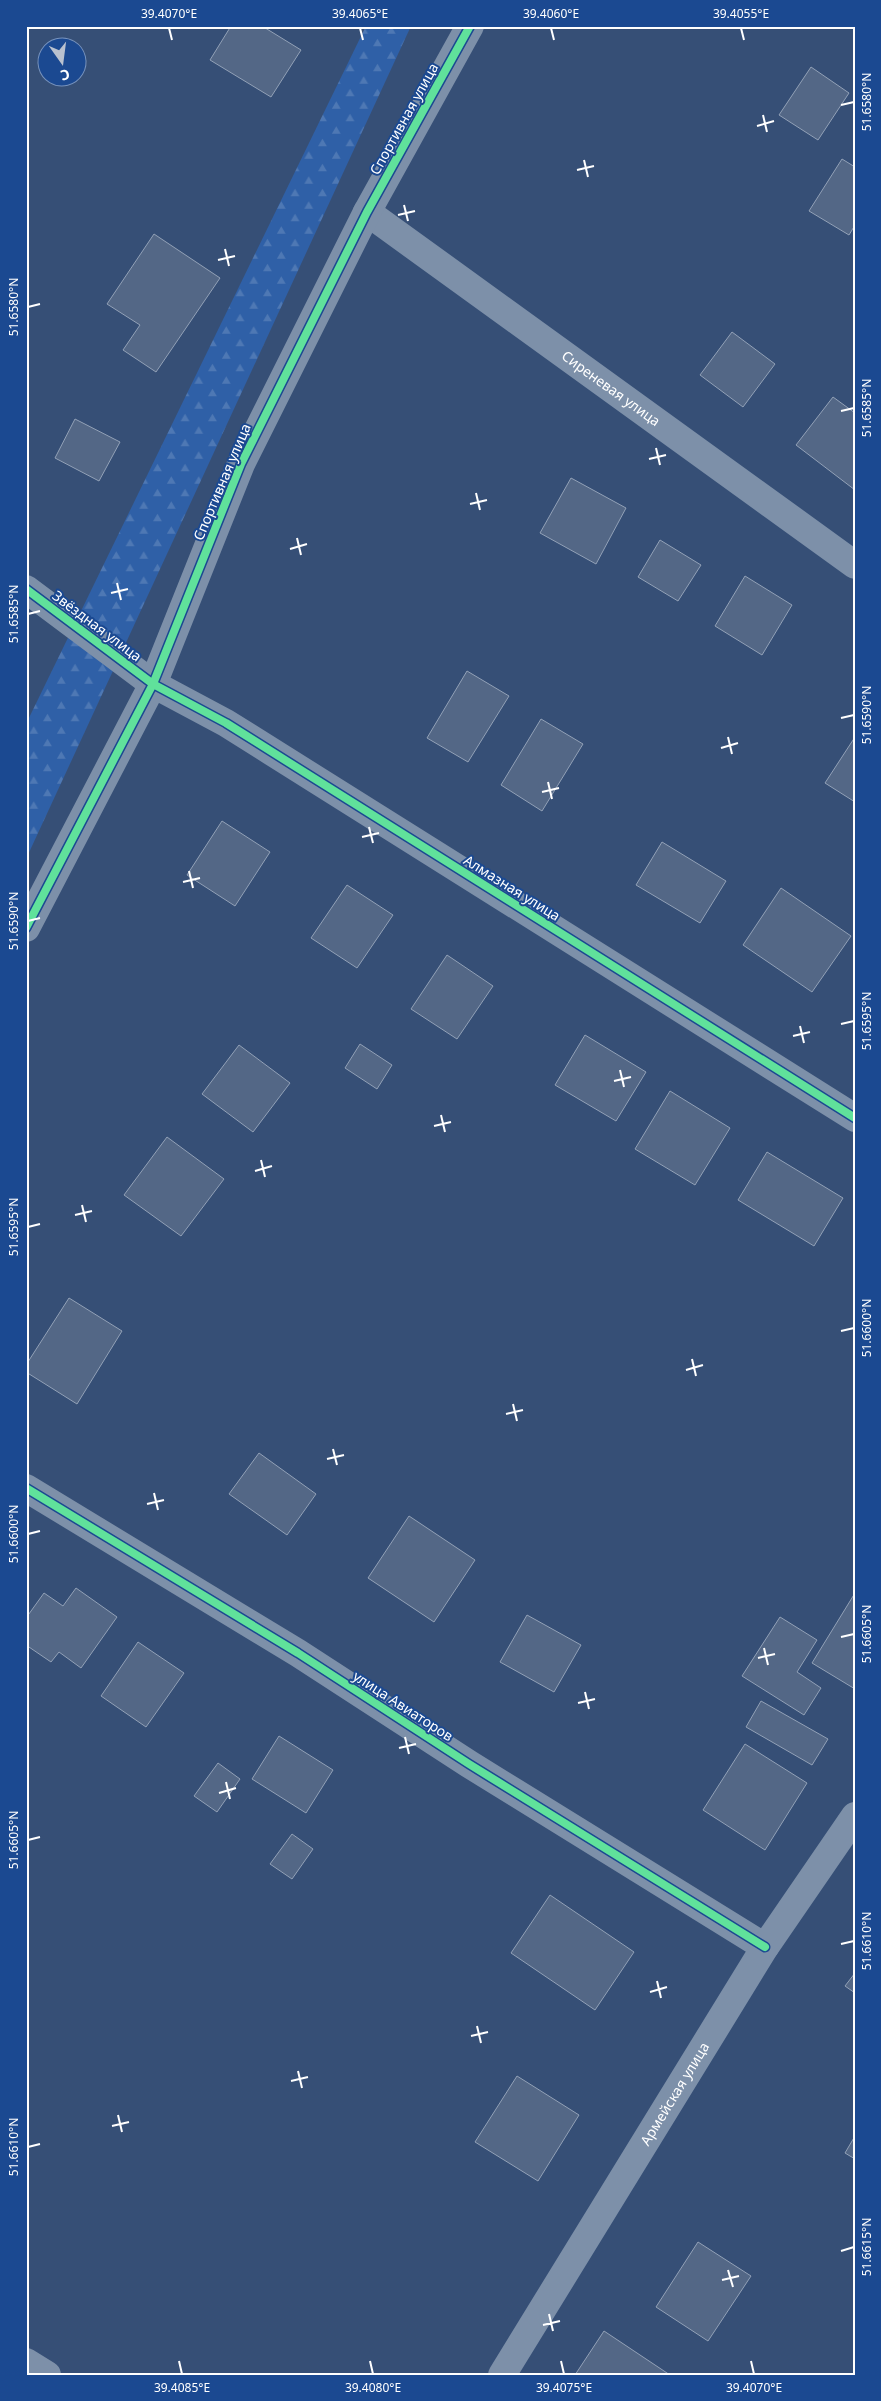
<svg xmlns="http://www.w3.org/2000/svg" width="881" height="2401" viewBox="0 0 881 2401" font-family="'Noto Sans',sans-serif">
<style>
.forest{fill:url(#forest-firs)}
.building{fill:#536786;stroke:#92a1b7}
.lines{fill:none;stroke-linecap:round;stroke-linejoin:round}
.minor{stroke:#7d90a9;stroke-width:28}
.cycleway-casing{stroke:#1b4991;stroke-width:11}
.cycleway{stroke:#60e19b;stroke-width:8}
.ticks{fill:none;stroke:#fff;stroke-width:2}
.labels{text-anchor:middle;stroke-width:4;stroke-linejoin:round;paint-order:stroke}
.street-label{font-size:14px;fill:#fff;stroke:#1b4991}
.neatline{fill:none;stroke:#fff;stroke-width:2}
.ticks-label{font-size:12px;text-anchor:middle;fill:#fff}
</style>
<defs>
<pattern id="forest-firs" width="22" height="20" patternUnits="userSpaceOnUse" patternTransform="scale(1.25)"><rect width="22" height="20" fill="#2f60a7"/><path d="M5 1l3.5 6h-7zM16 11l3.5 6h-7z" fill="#4e78b4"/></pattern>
</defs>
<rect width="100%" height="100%" fill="#364f76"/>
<polygon class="forest" points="366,26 411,26 26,859 26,724"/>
<g class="building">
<polygon points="231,26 262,26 301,50 271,97 210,60"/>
<polygon points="811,67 849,93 818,140 779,115"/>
<polygon points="842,159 855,167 855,225 849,235 809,211"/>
<polygon points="154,234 220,278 156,372 123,350 140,325 107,304"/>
<polygon points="732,332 775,364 743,407 700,375"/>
<polygon points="833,397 855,413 855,490 796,445"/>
<polygon points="75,419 120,442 99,481 55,458"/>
<polygon points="571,478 626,508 596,564 540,533"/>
<polygon points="660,540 701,565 678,601 638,577"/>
<polygon points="745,576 792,605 762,655 715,626"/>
<polygon points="467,671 509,696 468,762 427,738"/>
<polygon points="541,719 583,744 542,811 501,785"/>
<polygon points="855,737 855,802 825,783"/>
<polygon points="222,821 270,852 235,906 187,875"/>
<polygon points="662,842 726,881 700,923 636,885"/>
<polygon points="347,885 393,915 357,968 311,938"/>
<polygon points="781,888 851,936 812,992 743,945"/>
<polygon points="447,955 493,986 457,1039 411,1009"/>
<polygon points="585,1035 646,1072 616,1121 555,1085"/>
<polygon points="360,1044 392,1065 377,1089 345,1068"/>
<polygon points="239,1045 290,1083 253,1132 202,1094"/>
<polygon points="670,1091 730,1128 695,1185 635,1149"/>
<polygon points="167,1137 224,1179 181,1236 124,1195"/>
<polygon points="767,1152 843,1198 814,1246 738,1200"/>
<polygon points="69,1298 122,1331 77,1404 26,1372 26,1365"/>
<polygon points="259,1453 316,1494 287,1535 229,1494"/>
<polygon points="409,1516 475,1560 434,1622 368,1578"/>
<polygon points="76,1588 117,1617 81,1668 59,1652 51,1662 26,1645 26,1618 44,1593 63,1606"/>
<polygon points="855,1593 855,1689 812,1663"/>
<polygon points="527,1615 581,1645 554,1692 500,1662"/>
<polygon points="780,1617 817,1640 797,1672 821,1688 804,1715 742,1676"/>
<polygon points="138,1642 184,1673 146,1727 101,1696"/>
<polygon points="761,1701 828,1739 812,1765 746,1727"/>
<polygon points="279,1736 333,1770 306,1813 252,1779"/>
<polygon points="745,1744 807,1783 765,1850 703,1810"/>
<polygon points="218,1763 240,1779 217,1812 194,1796"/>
<polygon points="292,1834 313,1849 292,1879 270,1864"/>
<polygon points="550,1895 634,1952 595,2010 511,1953"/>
<polygon points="855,1973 855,1993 845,1986"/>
<polygon points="517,2076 579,2115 538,2181 475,2142"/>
<polygon points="855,2136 855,2159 845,2153"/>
<polygon points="698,2242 751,2276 708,2341 656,2307"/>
<polygon points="604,2331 670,2375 575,2375"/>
</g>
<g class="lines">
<g class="minor">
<path id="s1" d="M367,212l488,353"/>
<polyline points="26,589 153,684 226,723 855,1118"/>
<polyline points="26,928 153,684 241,464 367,212 470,26"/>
<polyline points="26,1488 298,1653 469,1764 765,1947"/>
<polyline points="26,2362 47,2375"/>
<path id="s2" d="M502,2375l263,-428 90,-131"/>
</g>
<defs>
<g id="cycleway">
<polyline points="26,589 153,684 226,723 855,1118"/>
<polyline points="26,928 153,684 241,464 367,212 470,26"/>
<polyline points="26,1488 298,1653 469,1764 765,1947"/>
</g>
</defs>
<use href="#cycleway" class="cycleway-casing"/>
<use href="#cycleway" class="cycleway"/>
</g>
<path class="ticks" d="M169,28l3,12M360,28l3,12M551,28l3,12M741,28l3,12M841,105l13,-3M763,115l4,17M757,126l17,-5M584,160l4,17M577,170l17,-4M404,205l4,16M398,215l17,-4M225,249l4,17M218,260l17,-4M28,307l12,-3M841,411l13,-3M656,448l4,17M649,459l17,-4M476,493l4,17M470,504l17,-4M297,538l4,17M290,549l17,-5M117,583l4,17M111,593l17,-4M28,614l12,-3M841,718l13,-3M728,737l4,17M721,748l17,-5M548,782l4,17M542,792l17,-4M369,827l4,16M362,837l17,-4M189,871l4,17M183,882l17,-4M28,921l12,-3M841,1024l13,-3M800,1026l4,17M793,1036l17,-4M620,1070l4,17M614,1081l17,-4M441,1115l4,17M434,1126l17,-4M261,1160l4,17M255,1171l17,-5M82,1205l4,17M75,1215l17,-4M28,1227l12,-3M841,1331l13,-3M692,1359l4,17M686,1370l17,-5M513,1404l4,17M506,1414l17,-4M333,1449l4,16M327,1459l17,-4M154,1493l4,17M147,1504l17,-4M28,1534l12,-3M841,1637l13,-3M764,1648l4,17M758,1658l17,-4M585,1692l4,17M578,1703l17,-4M405,1737l4,17M399,1748l17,-4M226,1782l4,17M219,1793l17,-5M28,1840l12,-3M841,1944l13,-3M657,1981l4,17M650,1992l17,-5M477,2026l4,17M471,2036l17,-4M298,2071l4,17M291,2081l17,-4M118,2115l4,17M112,2126l17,-4M28,2147l12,-3M841,2251l13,-4M728,2270l5,17M722,2280l17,-4M549,2314l4,17M543,2325l17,-4M179,2361l3,13M370,2361l3,13M561,2361l3,13M751,2361l3,13"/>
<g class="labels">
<g class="street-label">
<text transform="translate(404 119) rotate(-61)" y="5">Спортивная улица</text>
<text dy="5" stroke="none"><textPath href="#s1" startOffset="301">Сиреневая улица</textPath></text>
<text transform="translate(222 482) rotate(-67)" y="5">Спортивная улица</text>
<text transform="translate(97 626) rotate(37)" y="5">Звёздная улица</text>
<text transform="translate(512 888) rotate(32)" y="5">Алмазная улица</text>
<text transform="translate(403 1706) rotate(33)" y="5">улица Авиаторов</text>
<text dy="5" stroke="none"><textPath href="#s2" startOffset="330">Армейская улица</textPath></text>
</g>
</g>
<rect width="881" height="2401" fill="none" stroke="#1b4991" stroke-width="55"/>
<g transform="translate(62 62) rotate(166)"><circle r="24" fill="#1b4991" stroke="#7692bd"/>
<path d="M0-4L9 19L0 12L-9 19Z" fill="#b9c1cf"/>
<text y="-8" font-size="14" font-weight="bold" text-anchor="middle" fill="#ffffff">С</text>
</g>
<rect x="28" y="28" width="826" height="2346" class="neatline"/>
<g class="ticks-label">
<text x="169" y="18">39.4070°E</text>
<text x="360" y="18">39.4065°E</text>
<text x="551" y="18">39.4060°E</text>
<text x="741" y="18">39.4055°E</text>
<text transform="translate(867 102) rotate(-90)" y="4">51.6580°N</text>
<text transform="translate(14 307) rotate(-90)" y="4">51.6580°N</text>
<text transform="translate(867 408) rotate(-90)" y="4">51.6585°N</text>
<text transform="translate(14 614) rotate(-90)" y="4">51.6585°N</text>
<text transform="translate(867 715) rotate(-90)" y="4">51.6590°N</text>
<text transform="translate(14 921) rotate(-90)" y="4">51.6590°N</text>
<text transform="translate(867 1021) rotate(-90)" y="4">51.6595°N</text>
<text transform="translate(14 1227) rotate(-90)" y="4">51.6595°N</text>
<text transform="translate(867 1328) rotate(-90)" y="4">51.6600°N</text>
<text transform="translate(14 1534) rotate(-90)" y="4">51.6600°N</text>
<text transform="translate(867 1634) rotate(-90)" y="4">51.6605°N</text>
<text transform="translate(14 1840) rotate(-90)" y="4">51.6605°N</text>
<text transform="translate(867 1941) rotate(-90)" y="4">51.6610°N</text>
<text transform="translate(14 2147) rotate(-90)" y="4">51.6610°N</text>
<text transform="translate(867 2247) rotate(-90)" y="4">51.6615°N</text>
<text x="182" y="2392">39.4085°E</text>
<text x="373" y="2392">39.4080°E</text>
<text x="564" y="2392">39.4075°E</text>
<text x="754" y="2392">39.4070°E</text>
</g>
</svg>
